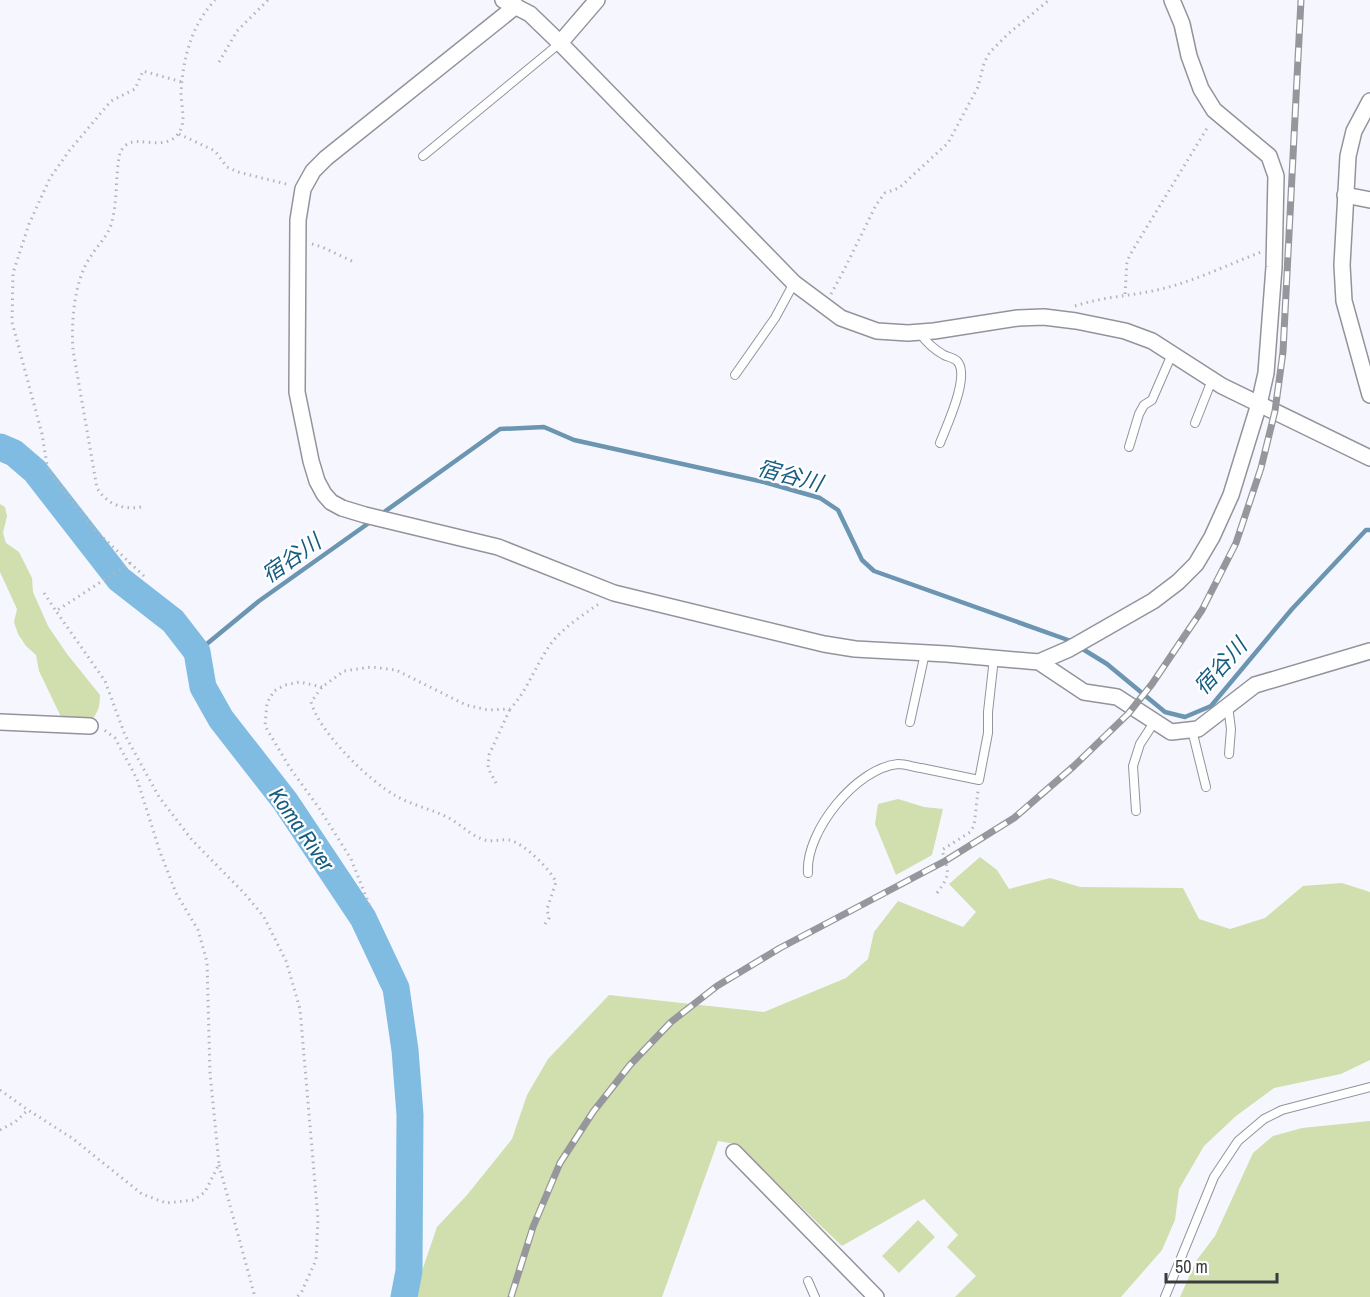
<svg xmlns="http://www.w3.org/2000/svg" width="1370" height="1297" viewBox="0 0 1370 1297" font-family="'Archivo Narrow','Noto Sans JP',sans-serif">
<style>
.green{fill:#d1deae}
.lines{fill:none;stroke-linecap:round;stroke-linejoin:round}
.stream{stroke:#6b95b0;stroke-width:4.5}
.river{stroke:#80bce1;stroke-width:27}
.service-casing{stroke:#93949b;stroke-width:10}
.minor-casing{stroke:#93949b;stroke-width:18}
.path{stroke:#b4b5bb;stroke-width:3;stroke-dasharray:1.5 4.5;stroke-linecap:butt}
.service{stroke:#fff;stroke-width:8}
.minor{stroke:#fff;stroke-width:15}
.rail-casing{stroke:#96979c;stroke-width:7}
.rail{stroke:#fff;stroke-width:4.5;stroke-dasharray:14;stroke-linecap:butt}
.labels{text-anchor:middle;stroke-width:4.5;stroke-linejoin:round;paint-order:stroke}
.water-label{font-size:22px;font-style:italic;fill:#155d81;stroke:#fff}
</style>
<rect width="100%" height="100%" fill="#f6f7fe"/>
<g class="green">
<path d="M0,504l5,3 2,9 -4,17 3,10 13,9 13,26 1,14 15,34 19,28 33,41c0,11 -2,19 -10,26h-27l-24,-50 -3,-16 -10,-9 -8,-12 -4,-12 3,-13 -17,-37z"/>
<polygon points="898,799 924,807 943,809 932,855 896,875 875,824 878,804"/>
<polygon points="980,857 997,870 1009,889 1050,878 1080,887 1183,888 1199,919 1230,929 1265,918 1303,886 1342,883 1370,892 1370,1060 1341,1074 1274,1088 1236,1116 1204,1146 1179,1189 1175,1220 1162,1250 1121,1297 955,1297 976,1276 947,1247 958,1235 924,1199 842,1246 735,1144 718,1141 662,1297 413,1297 437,1227 467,1195 512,1139 527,1095 548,1059 609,995 764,1012 846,978 868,959 874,932 898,901 963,927 976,912 949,884"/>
<polygon points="1370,1121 1370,1297 1180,1297 1196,1261 1215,1236 1253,1153 1273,1136 1302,1128"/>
<polygon points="918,1220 935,1237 899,1273 882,1256"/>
</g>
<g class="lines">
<g class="stream">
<polyline points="380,515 500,429 544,427 574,440 764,482 820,498 838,510 862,560 874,571 1068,640 1107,664 1165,712 1185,717 1211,706 1292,609 1366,530 1370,530"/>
<polyline points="197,652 259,601 373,520"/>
</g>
<polyline class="river" points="0,447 14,453 35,471 119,579 173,621 197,652 203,687 221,719 285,801 363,918 396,988 405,1050 410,1115 409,1271 404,1297"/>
<defs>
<g id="service">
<polyline points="423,156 560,43"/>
<path d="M920,333c6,9 15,17 24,22 4,2 10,3 13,6 14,14 -11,66 -17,82"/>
<polyline points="735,375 775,318 794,283"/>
<polyline points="1195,423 1212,380"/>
<polyline points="1129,447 1139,414 1144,405 1152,400 1172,354"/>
<polyline points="1228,706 1231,729 1229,754"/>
<polyline points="910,722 925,653"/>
<polyline points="1192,730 1206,787"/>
<polyline points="1136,811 1133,766 1140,744 1155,721"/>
<path d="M808,873c-3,-41 48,-105 90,-109 7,0 16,3 23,4 19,4 39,8 58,12l9,-47v-21l6,-54"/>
<polyline points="808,1281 815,1297"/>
<polyline points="1165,1297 1214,1177 1238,1141 1264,1119 1282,1110 1370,1087"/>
</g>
<g id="minor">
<polyline points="503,0 530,14 560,43 794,283 841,318 877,331 908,333 934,331 1018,318 1044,317 1076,321 1125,331 1152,341 1222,386 1370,458"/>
<polyline points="516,6 326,158 313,171 303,189 298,220 297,392 311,461 317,481 324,494 331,502 342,508 365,515 498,547 614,593 824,644 855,649 947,654 1039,662 1084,692 1117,697 1171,732 1198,729 1255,685 1370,651"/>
<polyline points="560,43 597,0"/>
<polyline points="1370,101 1354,131 1348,156 1342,265 1344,301 1370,395"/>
<polyline points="1345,195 1370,200"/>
<polyline points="1039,662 1069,649 1153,601 1178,582 1196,564 1212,537 1231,495 1259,404 1266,373 1274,267 1276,176 1269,156 1214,110 1201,89 1189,56 1182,24 1172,0"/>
<polyline points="0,722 90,726"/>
<polyline points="734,1152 876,1297"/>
</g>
</defs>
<use href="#service" class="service-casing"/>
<use href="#minor" class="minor-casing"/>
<g class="path">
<polyline points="219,62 237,31 268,0"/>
<polyline points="179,134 215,151 227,167 238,172 290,185"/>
<polyline points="312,244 322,247 354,262"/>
<polyline points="831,294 844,270 876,205 885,193 899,188 948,143 978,87 984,63 990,52 1008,34 1049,0"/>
<polyline points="1125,294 1127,261 1134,248 1209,125"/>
<path d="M1075,306c27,-9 55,-10 82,-16 36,-8 70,-25 104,-38"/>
<path d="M141,507c-19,3 -34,-3 -44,-19l-24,-138c-2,-28 1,-70 18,-94 6,-10 16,-19 20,-31 7,-23 4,-49 9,-73 2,-2 3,-5 6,-7 12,-10 38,7 52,-11 9,-11 3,-28 3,-41 2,-35 10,-67 34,-93"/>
<polyline points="130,563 56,611 105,681 125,735 159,797 192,840 245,894 264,917 286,961 300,1009 318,1219 316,1260 302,1291 297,1297"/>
<polyline points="144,576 95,530 48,471 42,434 12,322 13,273 29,224 50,178 69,151 111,101 135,89 143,71 182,82"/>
<polyline points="44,593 56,611"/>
<polyline points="322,687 300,682 285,685 274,691 267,703 265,726 290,768 319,808 351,859 371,909"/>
<polyline points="496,783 488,768 489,755 510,709"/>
<path d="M937,893c15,-20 11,-21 5,-43l28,-18 4,-6 4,-35"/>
<path d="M545,924l4,-6 -2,-9 9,-27c-6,-13 -32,-39 -47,-42 -10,-1 -18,3 -27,-1 -13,-5 -23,-16 -35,-22 -16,-8 -35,-12 -51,-21 -27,-15 -77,-64 -85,-94l11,-15 22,-16 27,-4 25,3 70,35 22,5 22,-1c18,-19 25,-43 40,-64 12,-17 33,-30 50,-42"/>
<polyline points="0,1090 28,1110 72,1138 142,1194 166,1203 194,1200 205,1192 219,1164 210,1073 207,962 198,930 176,893 160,852 137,779 115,738 103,729"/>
<polyline points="0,1130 15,1122 28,1110"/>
<polyline points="219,1165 255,1297"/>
</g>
<use href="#service" class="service"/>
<use href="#minor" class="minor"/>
<defs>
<polyline id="rail" points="511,1297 533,1227 560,1163 593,1112 630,1065 671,1022 717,986 780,948 945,861 1014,818 1074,766 1128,714 1152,684 1202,610 1236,543 1261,468 1275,411 1283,352 1301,0"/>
</defs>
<use href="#rail" class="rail-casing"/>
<use href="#rail" class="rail"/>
</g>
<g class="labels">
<g class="water-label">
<text transform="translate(790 475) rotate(15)" y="8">宿谷川</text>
<text transform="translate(291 558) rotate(-35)" y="8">宿谷川</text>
<text transform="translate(1220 666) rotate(-48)" y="8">宿谷川</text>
<text transform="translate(302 829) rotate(55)" y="8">Koma River</text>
</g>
</g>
<path d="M1166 1273v9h111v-9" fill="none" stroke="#3a3b3d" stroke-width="3"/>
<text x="1175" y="1273" font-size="18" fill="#3a3b3d" stroke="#ffffff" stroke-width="4.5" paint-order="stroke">50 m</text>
</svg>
